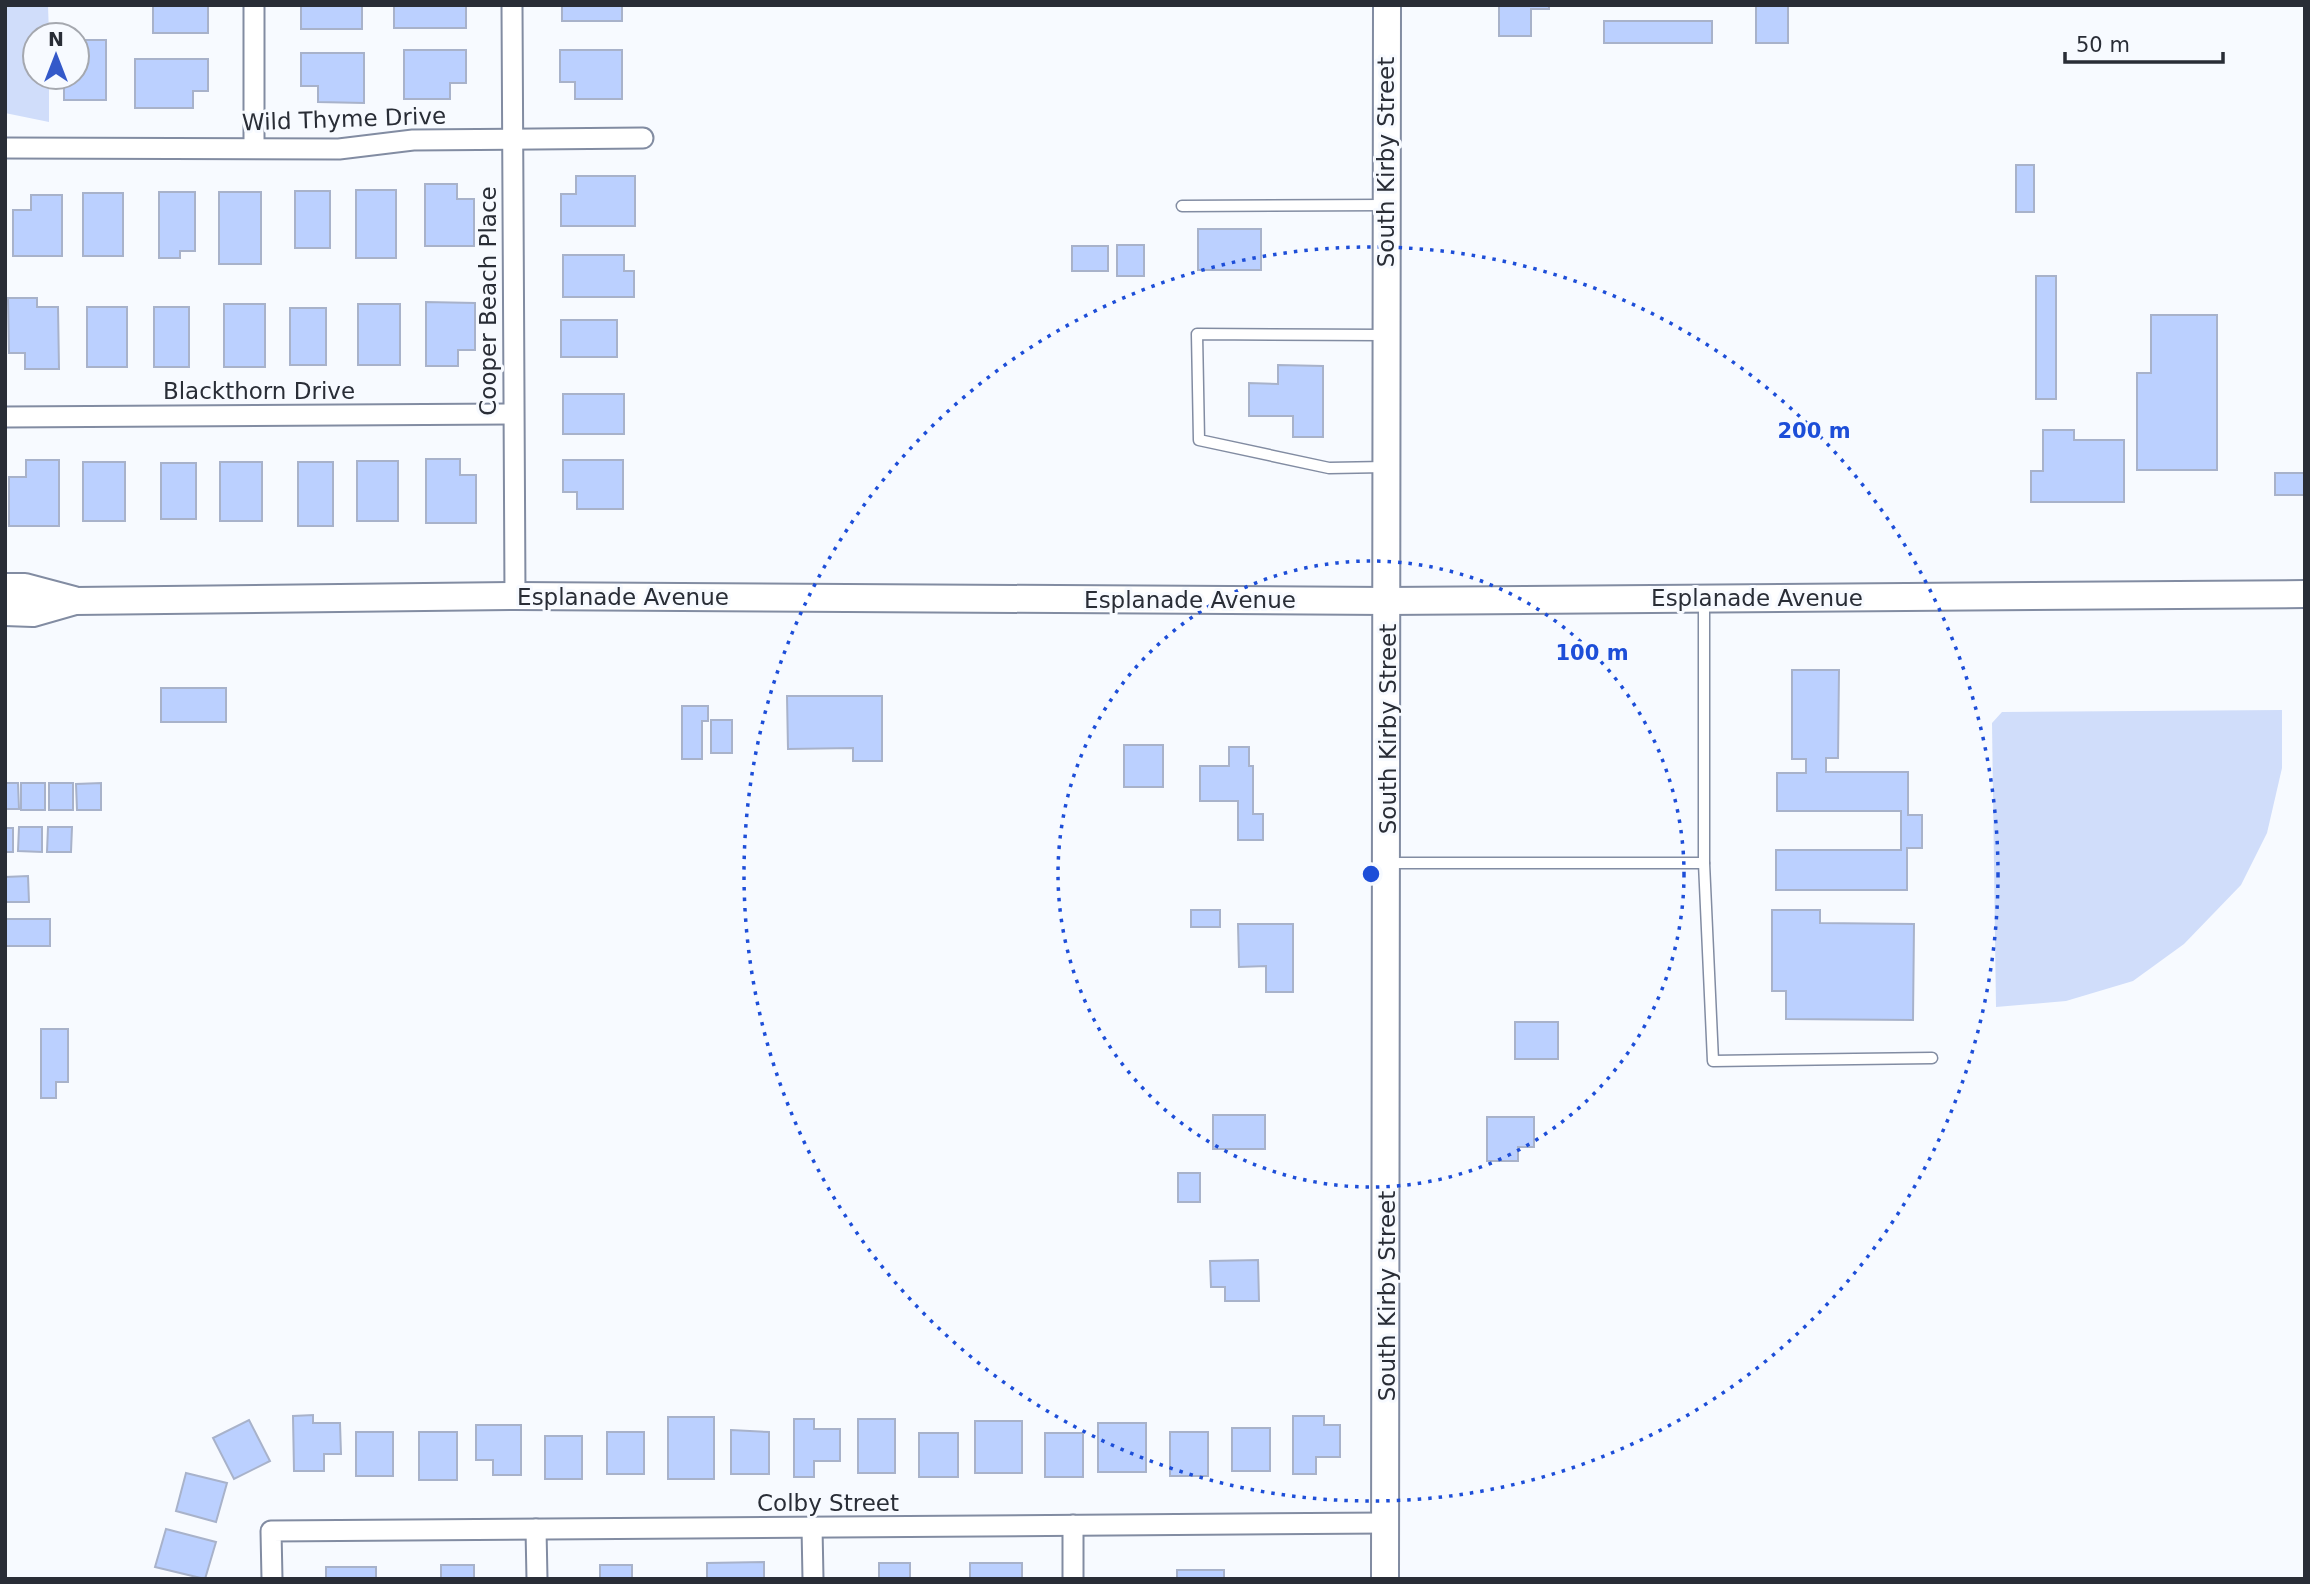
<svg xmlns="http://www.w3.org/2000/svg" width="2310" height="1584" viewBox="0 0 2310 1584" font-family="'DejaVu Sans',sans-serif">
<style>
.green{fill:#d0ddfa}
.building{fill:#bbd0ff;stroke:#a8b2ca;stroke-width:2}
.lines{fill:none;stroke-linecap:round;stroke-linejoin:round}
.lane-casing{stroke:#828ca2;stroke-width:13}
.street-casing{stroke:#828ca2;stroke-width:23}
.secondary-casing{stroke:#828ca2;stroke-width:30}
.lane{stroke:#fff;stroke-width:10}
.street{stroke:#fff;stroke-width:19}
.secondary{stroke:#fff;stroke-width:26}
.ring{fill:none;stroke:#1d4ed8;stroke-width:3.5;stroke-dasharray:3.5 7}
.labels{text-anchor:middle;stroke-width:6;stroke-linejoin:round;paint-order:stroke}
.street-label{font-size:23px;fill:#292d36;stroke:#f7faff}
.centre{fill:#1d4ed8;stroke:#f7faff;stroke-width:3.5}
.ring-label{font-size:21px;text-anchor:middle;font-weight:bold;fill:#1d4ed8;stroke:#f7faff;stroke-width:6;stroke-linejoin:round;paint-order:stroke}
</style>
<rect width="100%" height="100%" fill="#f7faff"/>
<g class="green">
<polygon points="5,5 48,5 49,35 35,35 35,77 49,77 49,122 5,113"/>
<polygon points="2282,710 2282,768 2267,833 2241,885 2184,944 2133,981 2066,1001 1996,1007 1992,723 2002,712"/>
</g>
<g class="building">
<rect x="153" y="5" width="55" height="28"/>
<rect x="301" y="5" width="61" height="24"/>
<rect x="394" y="5" width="72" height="23"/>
<rect x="562" y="5" width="60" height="16"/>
<polygon points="1499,5 1549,5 1549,9 1531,9 1531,36 1499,36"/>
<rect x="1756" y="5" width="32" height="38"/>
<rect x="1604" y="21" width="108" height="22"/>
<polygon points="77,40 106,40 106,100 64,100 64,77 77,77"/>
<polygon points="404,50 466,50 466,83 450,83 450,99 404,99"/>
<polygon points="560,50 622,50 622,99 575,99 575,82 560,82"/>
<polygon points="301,53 364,53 364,103 318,102 318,86 301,86"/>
<polygon points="135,59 208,59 208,91 193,91 193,108 135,108"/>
<rect x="2016" y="165" width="18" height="47"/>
<polygon points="576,176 635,176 635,226 561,226 561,194 576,194"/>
<polygon points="425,184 457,184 457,199 474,199 474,246 425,246"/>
<rect x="356" y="190" width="40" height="68"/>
<rect x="295" y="191" width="35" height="57"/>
<polygon points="159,192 195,192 195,251 180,251 180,258 159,258"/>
<rect x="219" y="192" width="42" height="72"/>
<rect x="83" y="193" width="40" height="63"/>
<polygon points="31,195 62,195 62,256 13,256 13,210 31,210"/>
<rect x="1198" y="229" width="63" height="41"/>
<rect x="1117" y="245" width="27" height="31"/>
<rect x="1072" y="246" width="36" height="25"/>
<polygon points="563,255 624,255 624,271 634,271 634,297 563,297"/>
<rect x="2036" y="276" width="20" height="123"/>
<polygon points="8,298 37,298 37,307 58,307 59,369 25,369 25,353 9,353"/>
<polygon points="426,302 475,303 475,350 458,350 458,366 426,366"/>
<rect x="224" y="304" width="41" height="63"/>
<rect x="358" y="304" width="42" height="61"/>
<rect x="87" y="307" width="40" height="60"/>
<rect x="154" y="307" width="35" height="60"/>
<rect x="290" y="308" width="36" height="57"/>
<polygon points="2151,315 2217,315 2217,470 2137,470 2137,373 2151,373"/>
<rect x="561" y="320" width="56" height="37"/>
<polygon points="1278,365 1323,366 1323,437 1293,437 1293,416 1249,416 1249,383 1278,384"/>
<rect x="563" y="394" width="61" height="40"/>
<polygon points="2043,430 2074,430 2074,440 2124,440 2124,502 2031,502 2031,471 2043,471"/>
<polygon points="426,459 460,459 460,475 476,475 476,523 426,523"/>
<polygon points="26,460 59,460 59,526 9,526 9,477 26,477"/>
<polygon points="563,460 623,460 623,509 577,509 577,492 563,492"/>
<rect x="357" y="461" width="41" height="60"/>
<rect x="83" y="462" width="42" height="59"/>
<rect x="220" y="462" width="42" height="59"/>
<rect x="298" y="462" width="35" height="64"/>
<rect x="161" y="463" width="35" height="56"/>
<rect x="2275" y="473" width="30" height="22"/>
<polygon points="1792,670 1839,670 1838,758 1826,758 1826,772 1908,772 1908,815 1922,815 1922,848 1907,848 1907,890 1776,890 1776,850 1901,850 1901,811 1777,811 1777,773 1806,773 1806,759 1792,759"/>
<rect x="161" y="688" width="65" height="34"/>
<polygon points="787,696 882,696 882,761 853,761 853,748 788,749"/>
<polygon points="682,706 708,706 708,721 702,721 702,759 682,759"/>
<rect x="711" y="720" width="21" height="33"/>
<rect x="1124" y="745" width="39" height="42"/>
<polygon points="1229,747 1249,747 1249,766 1253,766 1253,814 1263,814 1263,840 1238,840 1238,801 1200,801 1200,766 1229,766"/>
<polygon points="5,783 18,783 19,809 5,809"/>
<rect x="21" y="783" width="24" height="27"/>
<rect x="49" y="783" width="24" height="27"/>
<polygon points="101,783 101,810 77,810 76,784"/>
<polygon points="19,827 42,827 42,852 18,851"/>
<polygon points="48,827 72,827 71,852 47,852"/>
<rect x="5" y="828" width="8" height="24"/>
<polygon points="28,876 29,902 5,902 5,877"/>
<rect x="1191" y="910" width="29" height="17"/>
<polygon points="1772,910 1820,910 1820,923 1914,924 1913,1020 1786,1019 1786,991 1772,991"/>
<rect x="5" y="919" width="45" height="27"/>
<polygon points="1238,924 1293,924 1293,992 1266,992 1266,966 1239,967"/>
<rect x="1515" y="1022" width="43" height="37"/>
<polygon points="41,1029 68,1029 68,1082 56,1082 56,1098 41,1098"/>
<rect x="1213" y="1115" width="52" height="34"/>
<polygon points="1487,1117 1534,1117 1534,1147 1518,1147 1518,1161 1487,1161"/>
<rect x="1178" y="1173" width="22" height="29"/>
<polygon points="1258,1260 1259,1301 1225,1301 1225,1287 1211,1287 1210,1261"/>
<polygon points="313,1415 313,1423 340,1423 341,1454 324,1454 324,1471 294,1471 293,1416"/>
<polygon points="1293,1416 1324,1416 1324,1425 1340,1425 1340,1457 1316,1457 1316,1474 1293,1474"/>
<rect x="668" y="1417" width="46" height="62"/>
<polygon points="794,1419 814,1419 814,1429 840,1429 840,1461 814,1461 814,1477 794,1477"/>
<rect x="858" y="1419" width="37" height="54"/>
<polygon points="249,1420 270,1461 234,1479 213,1438"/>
<rect x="975" y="1421" width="47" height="52"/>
<rect x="1098" y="1423" width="48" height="49"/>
<polygon points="476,1425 521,1425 521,1475 493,1475 493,1460 476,1460"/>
<rect x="1232" y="1428" width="38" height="43"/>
<polygon points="731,1430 769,1432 769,1474 731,1474"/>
<rect x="356" y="1432" width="37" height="44"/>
<rect x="419" y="1432" width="38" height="48"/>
<rect x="607" y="1432" width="37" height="42"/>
<rect x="1170" y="1432" width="38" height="44"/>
<rect x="919" y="1433" width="39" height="44"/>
<rect x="1045" y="1433" width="38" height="44"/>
<rect x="545" y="1436" width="37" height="43"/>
<polygon points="186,1473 227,1483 216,1522 176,1511"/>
<polygon points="166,1529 216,1542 205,1579 155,1567"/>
<polygon points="764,1562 764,1579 707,1579 707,1563"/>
<rect x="879" y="1563" width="31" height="16"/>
<rect x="970" y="1563" width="52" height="16"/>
<rect x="441" y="1565" width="33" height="14"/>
<rect x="600" y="1565" width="32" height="14"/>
<rect x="326" y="1567" width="50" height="12"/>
<rect x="1177" y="1570" width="47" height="9"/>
</g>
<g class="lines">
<defs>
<g id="lane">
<polyline points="1182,206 1385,205"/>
<polyline points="1385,335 1197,334 1199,440 1329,468 1385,467"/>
<polyline points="1389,863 1704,863 1704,599"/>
<polyline points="1704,863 1713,1061 1932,1058"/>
</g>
<g id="street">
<polyline points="512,5 515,596"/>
<polyline points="5,148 339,149 413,140 643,138"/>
<polyline points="254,148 254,5"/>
<polyline points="5,417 513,414"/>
<polyline points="1073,1525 1073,1579"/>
<polyline points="812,1527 813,1579"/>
<polyline points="536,1529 537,1579"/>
<polyline points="272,1579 271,1531 1386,1523"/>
</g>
<g id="secondary">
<polyline points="5,587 25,587 74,600"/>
<polyline points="5,612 33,613 75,601 515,596 1387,601 2305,594"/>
<polyline points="1385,1579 1387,5"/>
</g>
</defs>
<use href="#lane" class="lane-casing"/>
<use href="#street" class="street-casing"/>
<use href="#secondary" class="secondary-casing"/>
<use href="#lane" class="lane"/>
<use href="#street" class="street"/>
<use href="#secondary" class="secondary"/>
</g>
<g class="ring">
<circle cx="1371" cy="874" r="313"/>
<circle cx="1371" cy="874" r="627"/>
</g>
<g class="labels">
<g class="street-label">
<text transform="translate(344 119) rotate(-2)" y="8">Wild Thyme Drive</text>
<text transform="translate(1386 162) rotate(-90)" y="8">South Kirby Street</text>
<text transform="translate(488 301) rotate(-90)" y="8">Cooper Beach Place</text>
<text x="259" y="399">Blackthorn Drive</text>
<text x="623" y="605">Esplanade Avenue</text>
<text x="1757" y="606">Esplanade Avenue</text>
<text x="1190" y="608">Esplanade Avenue</text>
<text transform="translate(1388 729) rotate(-90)" y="8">South Kirby Street</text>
<text transform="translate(1387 1296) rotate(-90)" y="8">South Kirby Street</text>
<text x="828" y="1511">Colby Street</text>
</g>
</g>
<circle cx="1371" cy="874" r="10" class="centre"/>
<g class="ring-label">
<text x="1814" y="438">200 m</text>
<text x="1592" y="660">100 m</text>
</g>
<rect width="2310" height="1584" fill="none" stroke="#292d36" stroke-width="14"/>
<g transform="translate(56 56)"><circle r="33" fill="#f7faff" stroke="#a5a8af" stroke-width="2"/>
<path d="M0-5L12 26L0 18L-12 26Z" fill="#3459c9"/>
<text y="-10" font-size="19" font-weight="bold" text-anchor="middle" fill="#292d36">N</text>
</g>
<path d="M2065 52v10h158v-10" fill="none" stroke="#292d36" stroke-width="3.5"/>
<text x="2076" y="52" font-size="21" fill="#292d36" stroke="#f7faff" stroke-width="5" paint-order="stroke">50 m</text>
</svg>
